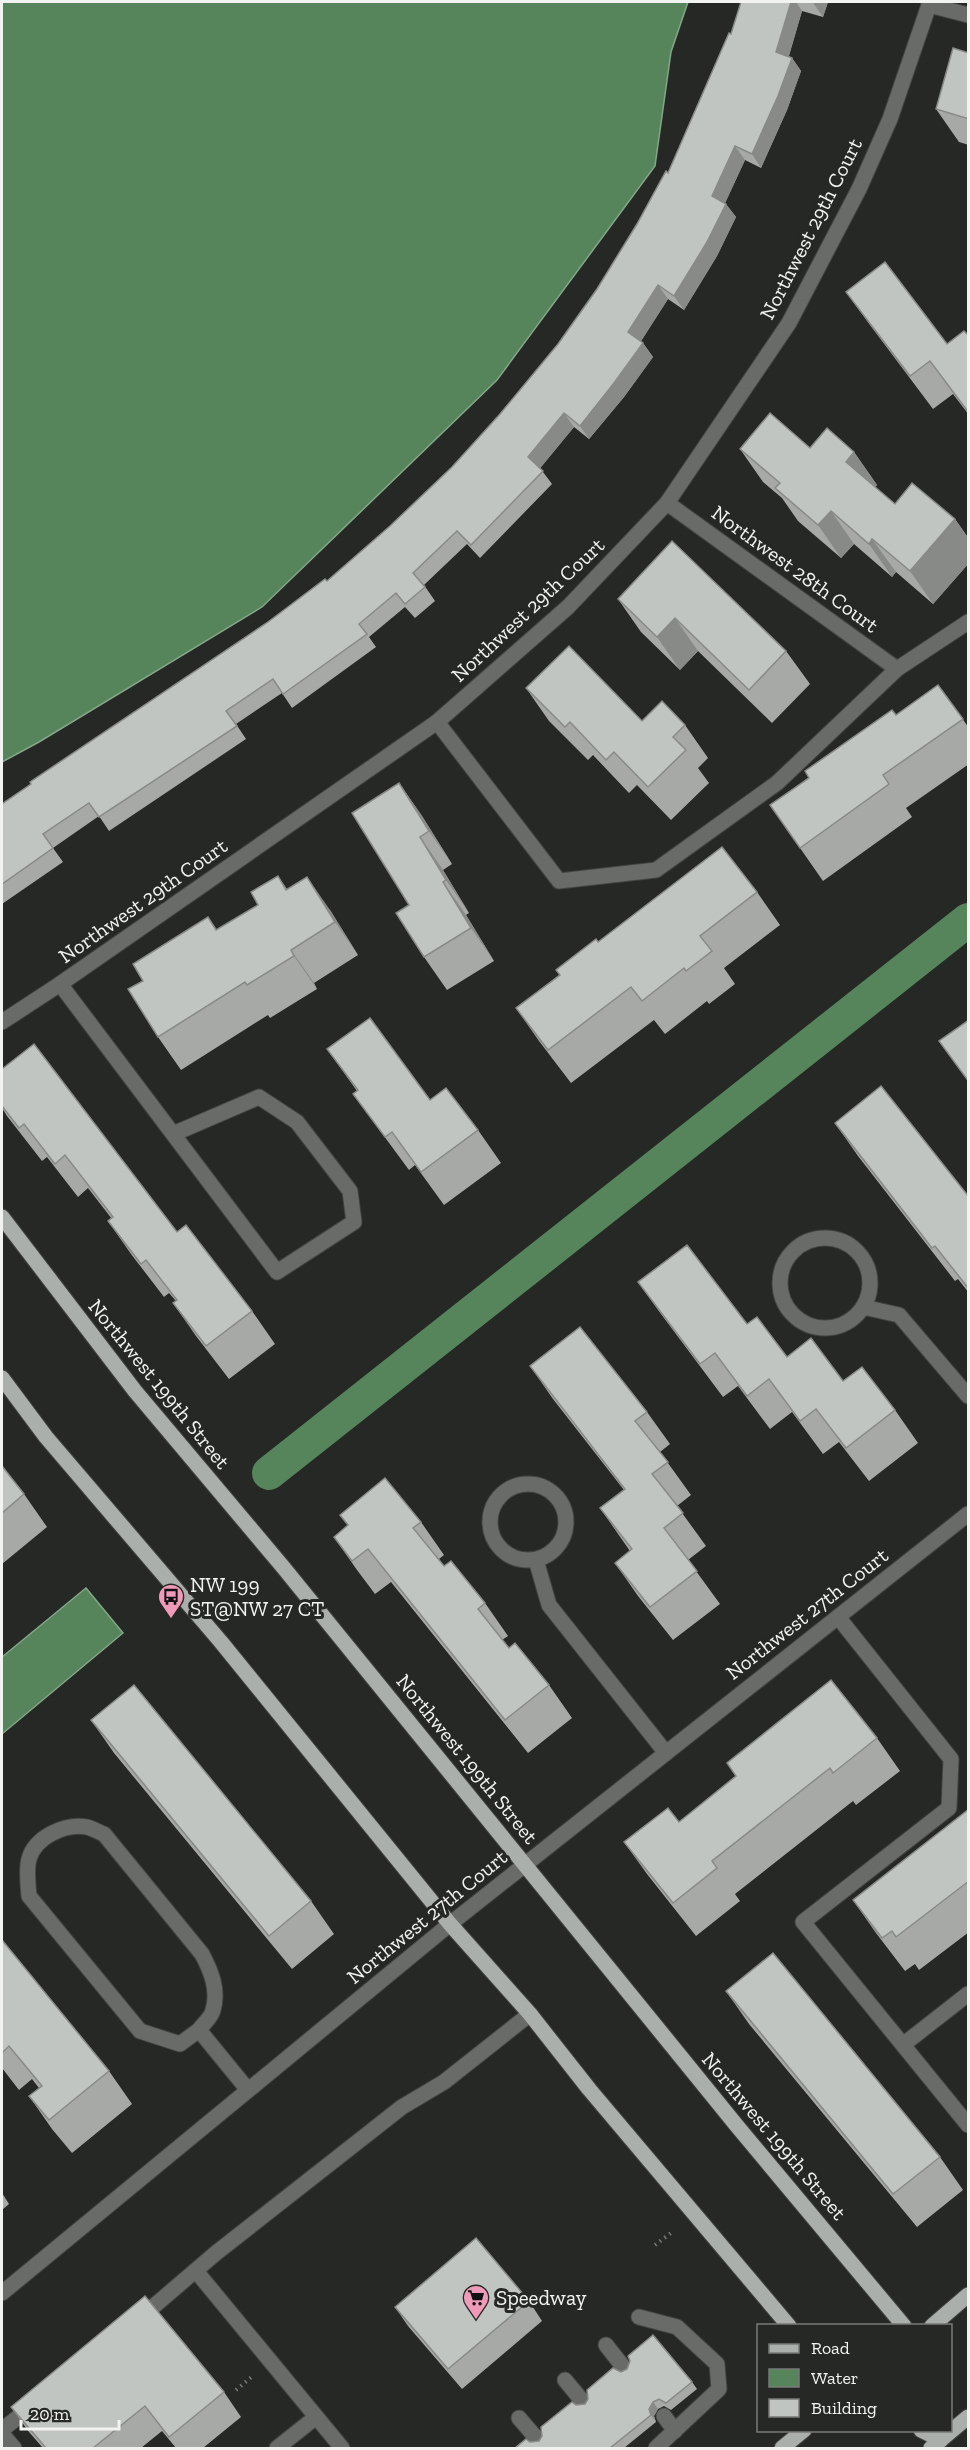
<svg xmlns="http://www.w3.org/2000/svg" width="970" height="2450" viewBox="0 0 970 2450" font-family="'Zilla Slab',serif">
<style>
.water{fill:#56855b;stroke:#85a688;stroke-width:1.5}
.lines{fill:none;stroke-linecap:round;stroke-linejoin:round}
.canal{stroke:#56855b;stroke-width:34}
.minor-casing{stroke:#424542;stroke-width:17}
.major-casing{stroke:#424542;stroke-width:17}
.path{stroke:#767976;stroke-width:4;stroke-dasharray:1.5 4.5;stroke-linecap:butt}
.minor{stroke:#696b69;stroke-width:15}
.major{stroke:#abafac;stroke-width:15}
.wall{fill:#a6a9a6}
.shaded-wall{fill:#878a87}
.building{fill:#c1c5c1;stroke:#878a87;stroke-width:1.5}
.labels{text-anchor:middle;stroke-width:6;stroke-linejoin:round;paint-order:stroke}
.street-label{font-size:21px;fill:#f2f4f2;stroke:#252825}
.poi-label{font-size:21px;fill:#f2f4f2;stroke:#252825;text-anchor:start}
</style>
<rect width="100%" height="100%" fill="#252825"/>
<g class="water">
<polygon points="2,2 688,2 671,52 655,166 497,380 262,607 39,742 2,762"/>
<polygon points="86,1588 123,1633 2,1734 2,1657"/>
</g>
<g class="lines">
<polyline class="canal" points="269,1473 968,920"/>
<defs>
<g id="minor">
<polyline points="929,5 968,15"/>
<polyline points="667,503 897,669"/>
<polyline points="437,722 559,881 656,870 777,783 897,669 968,622"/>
<path d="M60,984c73,96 145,192 217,288l77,-50 -4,-31 -53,-69 -38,-25 -86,37"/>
<polyline points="2,1022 60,984 437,722 568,607 667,503 789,323 859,189 890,119 930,2"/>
<circle cx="825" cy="1283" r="45"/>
<polyline points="863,1307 899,1315 968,1396"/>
<circle cx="528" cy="1522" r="38"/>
<polyline points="536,1560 549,1605 666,1753"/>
<polyline points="838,1617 951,1759 949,1808 803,1922 968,2125"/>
<path d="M199,2030l-19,14 -40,-13 -111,-135c-1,-11 -3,-26 0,-37 6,-22 36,-36 58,-32 5,1 11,5 17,7l98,120c9,17 17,36 11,56 -1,7 -10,14 -14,20l49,60"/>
<polyline points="904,2044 968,1994"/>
<polyline points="196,2271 342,2448"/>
<polyline points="2,2293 450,1924 968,1514"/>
<polyline points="639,2317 677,2327 717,2364 719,2389 656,2448"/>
<polyline points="140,2318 216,2253 402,2107 444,2082 530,2014"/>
<polyline points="606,2345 625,2369"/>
<polyline points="565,2380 584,2403"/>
<polyline points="664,2416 675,2431"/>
<polyline points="519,2418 538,2440"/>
<polyline points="2,2430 33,2405"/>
<polyline points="2,2434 14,2448"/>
<polyline points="277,2448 316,2417"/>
</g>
<g id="major">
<polyline points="2,1217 135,1391 283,1567 737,2126 904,2326"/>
<polyline points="2,1378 46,1437 221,1642 450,1924 530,2014 589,2089 789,2326"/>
<polyline points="932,2326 968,2295"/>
<polyline points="921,2430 941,2440"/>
<polyline points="782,2448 804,2430"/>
<polyline points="931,2448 968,2417"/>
</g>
</defs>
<use href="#minor" class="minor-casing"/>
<use href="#major" class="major-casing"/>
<g class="path">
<polyline points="655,2245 671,2233"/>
<polyline points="236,2390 254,2375"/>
</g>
<use href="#minor" class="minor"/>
<use href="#major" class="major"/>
</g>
<g class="wall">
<polygon points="741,2 828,2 823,17 802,11 789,56 792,58 801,71 787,110 761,168 745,160 725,203 736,217 717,256 684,310 668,299 641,341 643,343 653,357 624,397 589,439 574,427 540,468 552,484 480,558 467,544 424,585 435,601 415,618 405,607 369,637 376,647 292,708 282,693 236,724 246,739 109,831 99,816 53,848 63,862 2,904 2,804 327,581 390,526 452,467 500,414 558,344 597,289 668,173 731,34"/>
<polygon points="969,53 969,145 959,142 936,109"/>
<polygon points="846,292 947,344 969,336 969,415 953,394 933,409 870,325"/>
<polygon points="810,448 854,452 877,485 875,487 895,504 955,519 969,539 969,563 933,604 896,572 892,577 854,544 841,558 798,521 782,498 763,482 740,449"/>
<polygon points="618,599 786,651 810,684 772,723 698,651 680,670 641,632"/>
<polygon points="938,685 969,728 969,764 906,808 912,817 823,881 770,805"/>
<polygon points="526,688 642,721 685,725 708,758 698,768 709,783 671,820 637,785 629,793 593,755 588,760 549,721"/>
<polygon points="399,783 422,816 452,864 443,870 469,913 466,915 494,961 447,990 424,957 409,905"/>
<polygon points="278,876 287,889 330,910 358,955 314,983 317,989 270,1018 268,1015 181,1070 158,1037 143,981 208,917 217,930 258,905"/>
<polygon points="757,892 780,925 724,968 735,984 709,1004 707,1001 665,1034 654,1020 571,1083 539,1041 516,1008 559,975 598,942"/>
<polygon points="327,1049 430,1100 478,1130 501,1163 444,1205 415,1165 409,1170 353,1094 357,1091"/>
<polygon points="2,1069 177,1232 252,1311 275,1344 229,1379 196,1336 173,1303 176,1301 169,1293 164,1297 131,1254 108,1221 112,1219 88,1188 78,1197 47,1157 42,1161 7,1116 2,1108"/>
<polygon points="835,1123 969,1197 969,1293 958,1279 955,1281 858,1156"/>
<polygon points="638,1282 747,1324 787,1357 843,1381 895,1410 918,1443 869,1481 839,1442 823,1454 792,1412 770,1429 738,1386 723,1397 661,1314"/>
<polygon points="530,1366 647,1412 670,1444 660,1452 691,1495 677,1506 706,1546 688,1560 720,1604 673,1640 638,1596 615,1563 630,1551 600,1508 624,1490 553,1399"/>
<polygon points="2,1466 24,1494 47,1527 2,1564"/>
<polygon points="421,1522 444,1555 439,1559 444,1566 485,1603 508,1636 502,1640 509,1648 549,1685 572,1718 528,1753 391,1582 375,1594 357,1570 334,1537"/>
<polygon points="91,1720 311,1901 334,1934 292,1969 114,1753"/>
<polygon points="877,1738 900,1771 856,1805 853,1801 735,1894 740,1901 696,1936 647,1874 624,1842 679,1822 736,1776 727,1763"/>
<polygon points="969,1809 969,1932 919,1970 915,1964 905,1971 876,1933 853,1900"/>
<polygon points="2,1940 109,2071 132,2104 72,2153 52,2129 29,2096 39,2088 32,2079 19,2090 2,2068"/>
<polygon points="726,1991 940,2157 963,2190 917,2227 749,2024"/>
<polygon points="2,2193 9,2204 2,2210"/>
<polygon points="529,2301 542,2321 462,2389 408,2326 395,2307"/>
<polygon points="621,2372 692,2382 697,2389 671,2410 664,2406 658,2409 654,2416 656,2422 624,2448 515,2448 530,2442 539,2441 576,2405 585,2404"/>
<polygon points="224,2392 241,2417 203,2448 176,2448 162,2431 141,2448 43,2448 29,2432 11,2407"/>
</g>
<g class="shaded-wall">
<polygon points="791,2 796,2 802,11 786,65 776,52"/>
<polygon points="814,2 828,2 823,17 814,4"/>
<polygon points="792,58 801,71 787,110 761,168 752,154"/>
<polygon points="735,146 745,160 722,210 712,196"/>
<polygon points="726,204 736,217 717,256 684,310 674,296"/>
<polygon points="658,285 668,299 638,346 628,332"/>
<polygon points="643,343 653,357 624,397 589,439 580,426"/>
<polygon points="564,413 574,427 538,471 528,457"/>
<polygon points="854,452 877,485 869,495 846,462"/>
<polygon points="831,511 854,544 841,558 818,525"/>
<polygon points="955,519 969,539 969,563 933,604 910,571"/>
<polygon points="872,539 896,572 892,577 869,544"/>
<polygon points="675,618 698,651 680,670 657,637"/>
<polygon points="399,783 422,816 452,864 429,831"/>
<polygon points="420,837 443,870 469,913 446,880"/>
<polygon points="307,877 330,910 358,955 335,922"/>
<polygon points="443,882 466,915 494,961 471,928"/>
<polygon points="291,950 314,983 317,989 294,956"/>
<polygon points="653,2402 658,2409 654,2416 656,2422 651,2415 649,2409"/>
</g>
<g class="building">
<polygon points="741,2 791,2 776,52 792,58 778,96 752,154 735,146 712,196 726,204 707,242 674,296 658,285 628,332 643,343 614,383 580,426 564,413 528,457 543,471 471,545 457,531 413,573 425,587 405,604 396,593 359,624 367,634 283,694 273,679 226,711 237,726 99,817 89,803 43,834 53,848 2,884 2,804 31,784 30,782 268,622 325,579 327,581 390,526 452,467 500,414 558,344 597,289 637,224 666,171 668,173 729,33 731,34"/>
<polygon points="953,48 969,53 969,119 936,109"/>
<polygon points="885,262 947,344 964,331 969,336 969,413 930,361 910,376 846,292"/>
<polygon points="770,413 810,448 827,428 854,452 846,462 895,504 912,483 955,519 910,571 872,539 869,544 831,511 818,525 775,488 780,483 740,449"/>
<polygon points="672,541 786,651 749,690 675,618 657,637 618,599"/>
<polygon points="569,646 642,721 662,701 685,725 673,737 686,750 648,787 614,752 606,760 570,722 565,727 526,688"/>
<polygon points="938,685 963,719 883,775 889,784 800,848 770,805 809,778 805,771 892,710 896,715"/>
<polygon points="399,783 429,831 420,837 446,880 443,882 471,928 424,957 396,913 409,905 352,813"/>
<polygon points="722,847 757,892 700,936 712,951 686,971 684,968 642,1001 631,987 548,1050 516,1008 560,975 556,970 596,939 598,942"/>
<polygon points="278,876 286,890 307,877 335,922 291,950 294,956 247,985 245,982 158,1037 128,989 143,981 133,964 208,917 216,930 258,905 251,892"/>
<polygon points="370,1018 430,1100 446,1088 478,1130 421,1172 392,1132 385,1137 353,1094 358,1090 327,1049"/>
<polygon points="969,1020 969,1082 939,1041"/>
<polygon points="34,1044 177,1232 186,1225 252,1311 206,1346 173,1303 177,1300 146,1260 141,1264 108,1221 113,1217 65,1155 55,1164 24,1124 19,1128 2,1106 2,1069"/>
<polygon points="881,1086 969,1197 969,1289 935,1246 932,1248 835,1123"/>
<polygon points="687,1245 747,1324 757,1317 787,1357 811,1338 843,1381 862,1367 895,1410 846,1448 816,1409 800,1421 769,1379 747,1396 715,1353 700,1364 638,1282"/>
<polygon points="580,1327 647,1412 635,1421 668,1462 652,1474 683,1513 664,1528 697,1571 650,1607 615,1563 632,1549 600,1508 625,1489 530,1366"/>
<polygon points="2,1466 24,1494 2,1513"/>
<polygon points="385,1478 421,1522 413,1528 444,1566 451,1561 485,1603 478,1609 509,1648 515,1643 549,1685 505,1720 368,1549 352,1561 334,1537 348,1525 340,1515"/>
<polygon points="831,1680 877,1738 833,1773 830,1768 712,1861 717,1868 673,1903 624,1842 668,1808 679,1822 736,1776 727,1763"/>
<polygon points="134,1685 311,1901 269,1936 91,1720"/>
<polygon points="969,1809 969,1881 896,1937 892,1931 882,1938 853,1900"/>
<polygon points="2,1940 109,2071 49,2120 29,2096 42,2086 9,2046 2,2053"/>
<polygon points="773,1953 940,2157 893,2194 726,1991"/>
<polygon points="476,2238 529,2301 448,2369 395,2307"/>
<polygon points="145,2296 224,2392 169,2437 145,2406 93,2448 46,2448 11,2407"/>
<polygon points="653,2335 692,2382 666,2403 659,2399 653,2402 649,2409 651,2415 610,2448 515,2448 526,2439 530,2442 539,2441 542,2436 541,2427 572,2402 576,2405 585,2404 588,2399 587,2390 613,2368 621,2372 627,2369 630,2361 628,2356"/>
</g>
<defs>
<symbol id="bus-pin" viewBox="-11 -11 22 30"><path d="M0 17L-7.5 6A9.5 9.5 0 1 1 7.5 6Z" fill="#ef9ab8" stroke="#252825"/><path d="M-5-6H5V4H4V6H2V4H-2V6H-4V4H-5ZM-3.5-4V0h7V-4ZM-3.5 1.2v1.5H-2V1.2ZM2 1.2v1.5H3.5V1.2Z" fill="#111"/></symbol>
<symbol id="supermarket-pin" viewBox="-11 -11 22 30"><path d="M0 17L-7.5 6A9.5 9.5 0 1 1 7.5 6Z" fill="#ef9ab8" stroke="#252825"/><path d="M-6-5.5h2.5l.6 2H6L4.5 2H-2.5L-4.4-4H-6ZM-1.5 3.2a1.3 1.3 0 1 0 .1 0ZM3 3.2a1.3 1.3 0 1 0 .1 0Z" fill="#111"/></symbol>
</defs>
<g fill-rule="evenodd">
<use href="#bus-pin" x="156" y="1582" width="30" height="40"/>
<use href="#supermarket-pin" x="461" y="2283" width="30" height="40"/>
</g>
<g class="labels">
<g class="street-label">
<text transform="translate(811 229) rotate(-63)" y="7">Northwest 29th Court</text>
<text transform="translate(795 569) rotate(36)" y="7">Northwest 28th Court</text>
<text transform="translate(528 610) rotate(-43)" y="7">Northwest 29th Court</text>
<text transform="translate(143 901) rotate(-35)" y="7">Northwest 29th Court</text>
<text transform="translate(159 1384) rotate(51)" y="7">Northwest 199th Street</text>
<text transform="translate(807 1614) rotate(-38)" y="7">Northwest 27th Court</text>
<text transform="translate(467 1759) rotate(51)" y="7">Northwest 199th Street</text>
<text transform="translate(427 1917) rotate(-39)" y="7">Northwest 27th Court</text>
<text transform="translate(774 2136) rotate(50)" y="7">Northwest 199th Street</text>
</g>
<g class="poi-label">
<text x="190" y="1592">NW 199<tspan x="190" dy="24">ST@NW 27 CT</tspan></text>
<text x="496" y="2305">Speedway</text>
</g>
</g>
<rect width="970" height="2450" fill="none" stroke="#f2f4f2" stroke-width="6"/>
<rect x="757" y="2324" width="195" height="108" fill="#252825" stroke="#777a77" stroke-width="1.5"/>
<rect x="769" y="2344" width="30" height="9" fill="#abafac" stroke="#777a77" stroke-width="1.5"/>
<text x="811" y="2354" font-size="18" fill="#f2f4f2">Road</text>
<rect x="769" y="2369" width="30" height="18" fill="#56855b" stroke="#777a77" stroke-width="1.5"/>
<text x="811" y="2384" font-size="18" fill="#f2f4f2">Water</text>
<rect x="769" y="2399" width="30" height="18" fill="#c1c5c1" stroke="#777a77" stroke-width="1.5"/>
<text x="811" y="2414" font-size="18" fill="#f2f4f2">Building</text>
<path d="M21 2420v9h98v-9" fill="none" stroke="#f2f4f2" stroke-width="3"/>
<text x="30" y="2420" font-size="18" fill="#f2f4f2" stroke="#252825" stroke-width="4.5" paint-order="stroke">20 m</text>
</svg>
